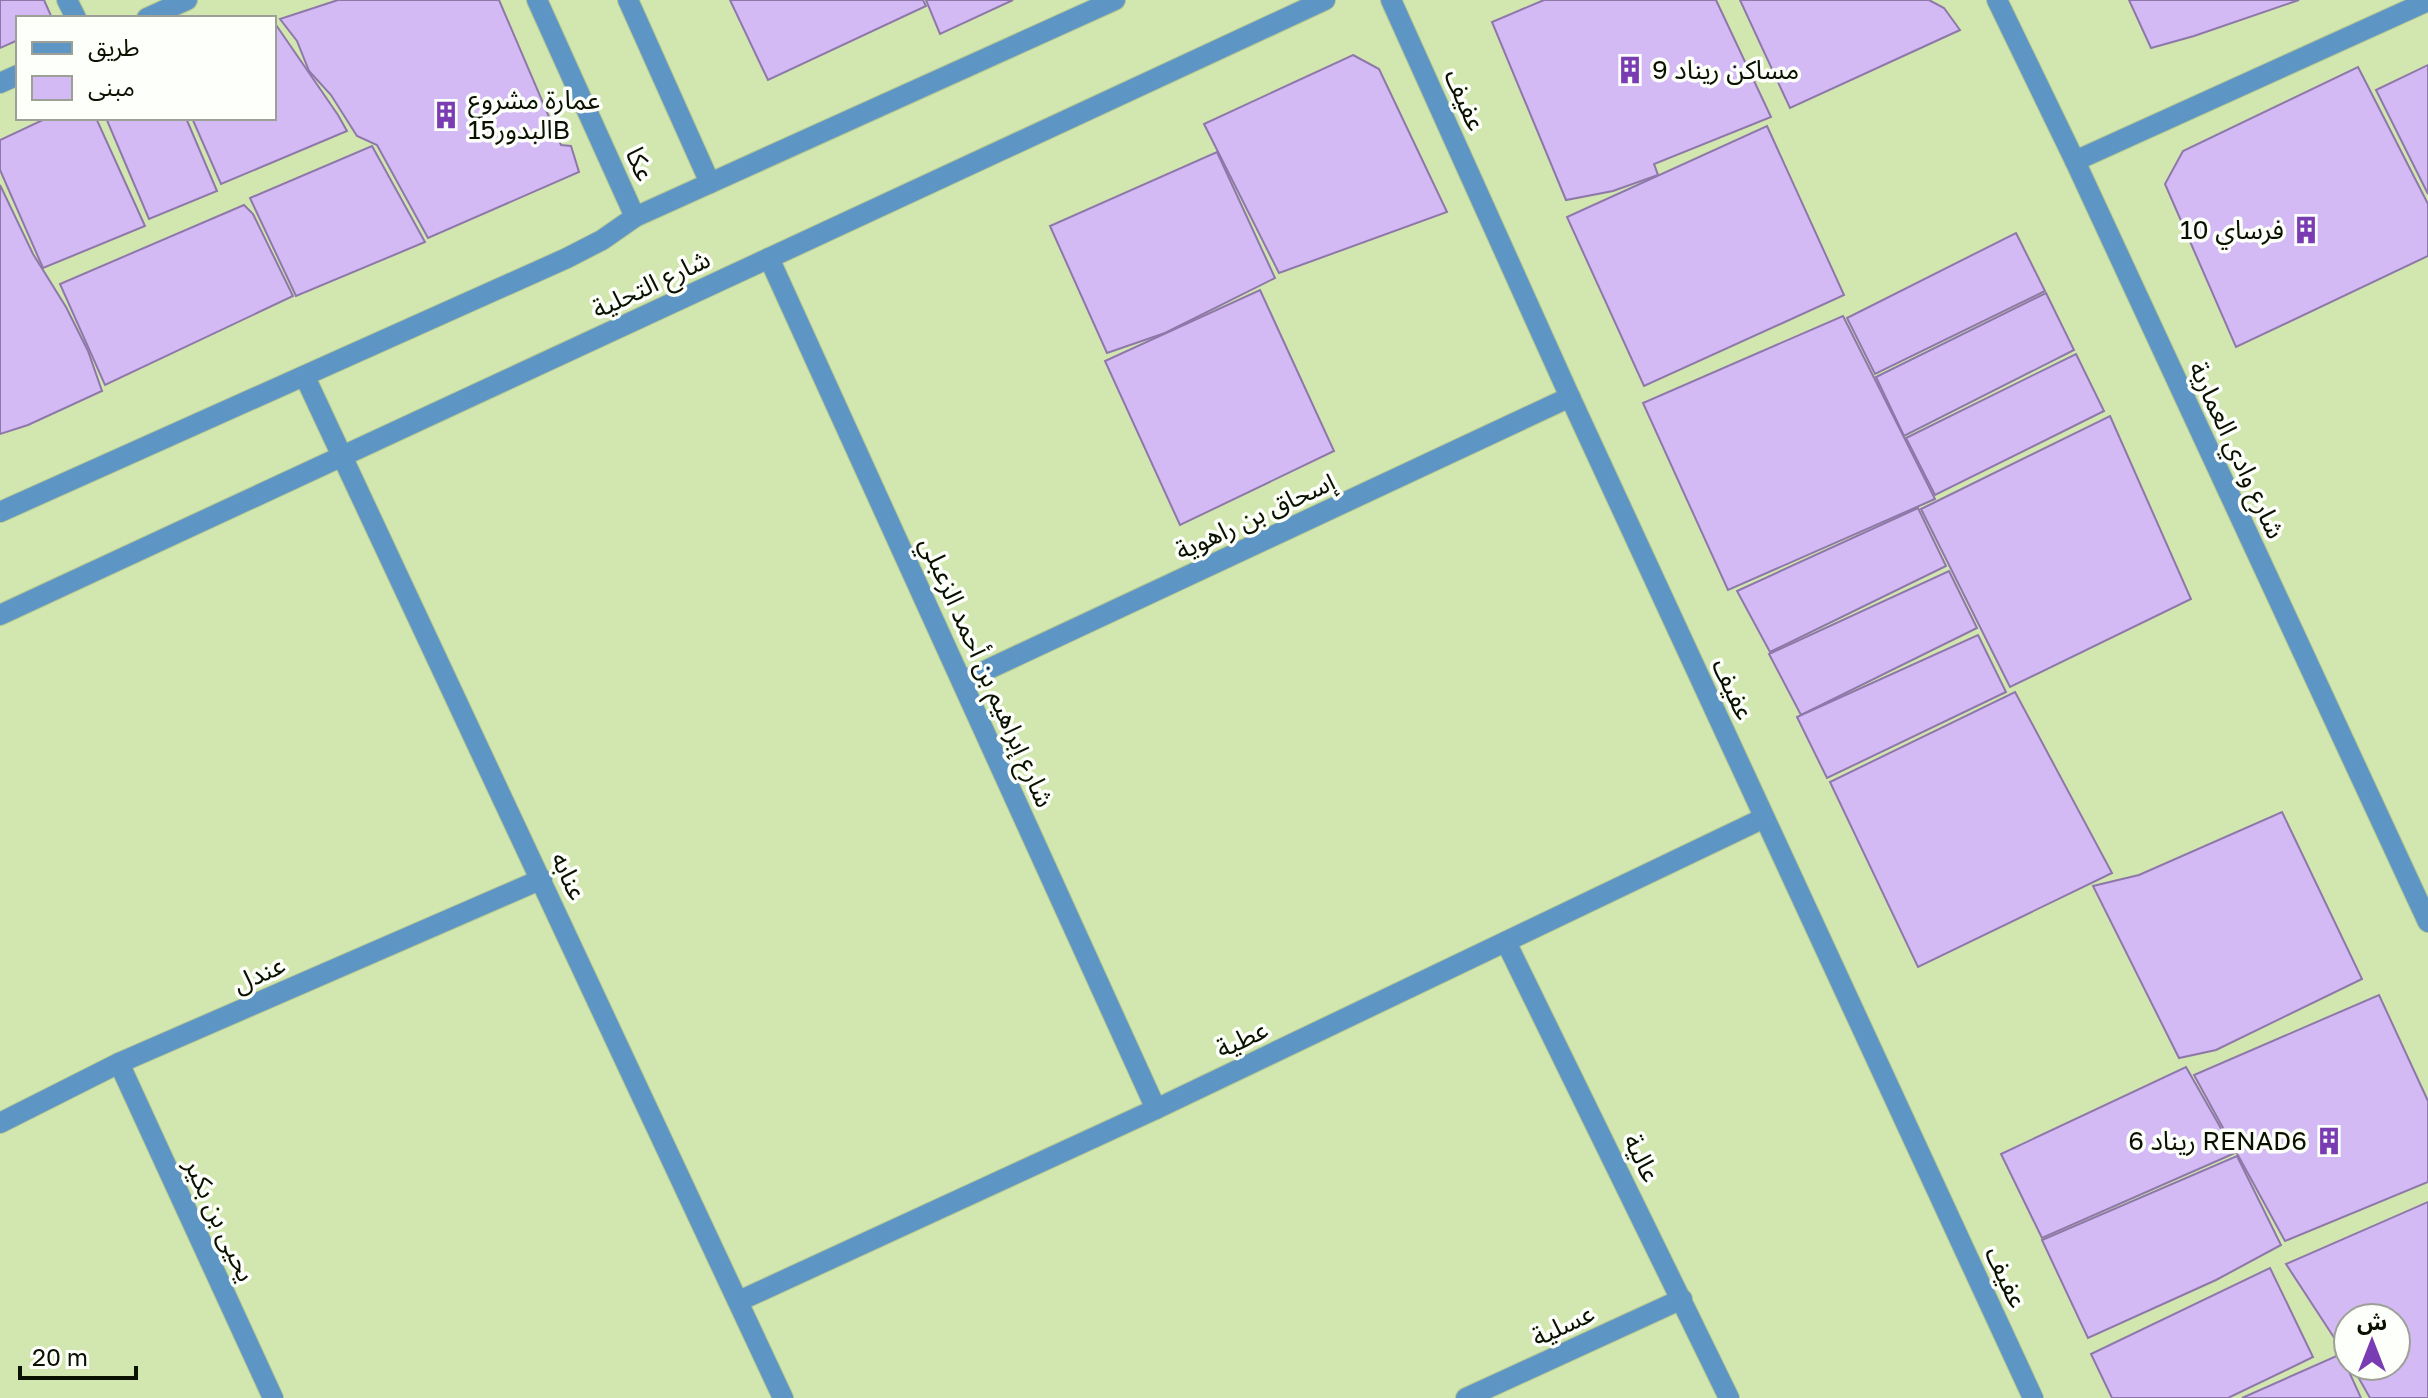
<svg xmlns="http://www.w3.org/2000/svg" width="2428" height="1398" viewBox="0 0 2428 1398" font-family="'Golos Text','Noto Sans Arabic',sans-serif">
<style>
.building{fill:#d3baf5;stroke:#8e78a9;stroke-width:2}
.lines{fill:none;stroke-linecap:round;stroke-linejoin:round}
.minor-casing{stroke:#b2c493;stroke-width:22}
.minor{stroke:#5d96c5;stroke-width:20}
.labels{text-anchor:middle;stroke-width:7;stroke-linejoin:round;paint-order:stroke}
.poi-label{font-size:26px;fill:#0b1101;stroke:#fdfffa;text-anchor:start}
.street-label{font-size:26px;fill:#0b1101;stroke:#fdfffa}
</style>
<rect width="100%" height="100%" fill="#d2e6af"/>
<g class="building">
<polygon points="0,0 44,0 52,18 18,18 18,40 0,48"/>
<polygon points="338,0 499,0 561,145 571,146 579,172 428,238 377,145 357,136 331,95 309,71 297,41 280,19"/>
<polygon points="730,0 923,0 926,6 768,80"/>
<polygon points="926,0 1013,0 940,34"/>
<polygon points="1544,0 1716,0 1771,117 1654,164 1658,175 1613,191 1566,200 1492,22"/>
<polygon points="1740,0 1929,0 1944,8 1960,30 1790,108"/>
<polygon points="2129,0 2299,0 2194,36 2151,48"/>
<polygon points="274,22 338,115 347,131 221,184 192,118 274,118"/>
<polygon points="1353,55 1379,69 1447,212 1279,273 1204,124"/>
<polygon points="2428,65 2428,194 2376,90"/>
<polygon points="2358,67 2428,204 2428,256 2236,347 2165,184 2183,151"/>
<polygon points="47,118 96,118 145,226 43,268 0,170 0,140"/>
<polygon points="106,118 186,118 217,191 149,219"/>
<polygon points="1767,126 1844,295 1644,386 1567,217"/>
<polygon points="372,146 425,242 296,296 250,198"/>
<polygon points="1217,152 1275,278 1165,333 1107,353 1050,226"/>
<polygon points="0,185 33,254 66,307 88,351 102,391 28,425 0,434"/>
<polygon points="244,205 253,214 293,296 105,385 60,284"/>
<polygon points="2016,233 2045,291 1875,374 1847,318"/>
<polygon points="1260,290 1334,451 1180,525 1105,361"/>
<polygon points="2046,293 2074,350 1904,436 1876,377"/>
<polygon points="1843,316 1935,499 1728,590 1643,403"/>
<polygon points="2076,354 2104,411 1935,495 1906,438"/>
<polygon points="2110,416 2191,599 2010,687 1921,509"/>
<polygon points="1918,508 1946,566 1770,652 1737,591"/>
<polygon points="1949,571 1977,628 1801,715 1769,654"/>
<polygon points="1978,635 2006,692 1827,778 1797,717"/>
<polygon points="2015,692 2112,873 1918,967 1830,782"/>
<polygon points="2282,812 2362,979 2216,1050 2179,1058 2093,886 2139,875"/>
<polygon points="2379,995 2428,1101 2428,1182 2285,1241 2194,1075"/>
<polygon points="2186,1067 2235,1153 2042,1238 2001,1154"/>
<polygon points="2237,1156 2281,1245 2216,1280 2088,1338 2042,1240"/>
<polygon points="2428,1202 2428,1398 2370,1398 2352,1366 2396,1366 2396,1318 2348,1318 2348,1359 2286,1264"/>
<polygon points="2270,1268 2313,1357 2228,1398 2112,1398 2091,1354"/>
<polygon points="2341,1354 2361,1398 2242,1398"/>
</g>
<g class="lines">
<defs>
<g id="minor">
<polyline points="67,0 76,18"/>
<polyline points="537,0 635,217"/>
<polyline points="628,0 710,183"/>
<polyline points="1391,0 1570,397 2033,1398"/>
<polyline points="1997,0 2075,161 2428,922"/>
<polyline points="147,18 187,0"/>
<polyline points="0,83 18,75"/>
<polyline points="2075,161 2428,1"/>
<polyline points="769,258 1156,1109"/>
<polyline points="305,377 783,1398"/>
<polyline points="0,512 567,258 602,240 635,217 1115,0"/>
<polyline points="0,615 1325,0"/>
<polyline points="963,681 1570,397"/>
<polyline points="1506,942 1729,1398"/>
<polyline points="119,1063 273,1398"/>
<polyline points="0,1123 119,1063 542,879"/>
<polyline points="739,1301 1156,1109 1764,818"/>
<polyline points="1466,1398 1682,1299"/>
</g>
</defs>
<use href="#minor" class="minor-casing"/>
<use href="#minor" class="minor"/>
</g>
<defs>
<symbol id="building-bare" viewBox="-9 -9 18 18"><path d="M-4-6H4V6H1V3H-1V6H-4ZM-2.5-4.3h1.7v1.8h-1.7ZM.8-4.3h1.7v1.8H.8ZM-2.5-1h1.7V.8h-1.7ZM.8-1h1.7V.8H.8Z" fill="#793cb2" stroke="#fdfffa" stroke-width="2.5" paint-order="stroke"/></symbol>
</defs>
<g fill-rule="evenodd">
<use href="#building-bare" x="1610" y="50" width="40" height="40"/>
<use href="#building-bare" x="426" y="95" width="40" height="40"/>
<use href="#building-bare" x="2286" y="210" width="40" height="40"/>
<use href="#building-bare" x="2309" y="1121" width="40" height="40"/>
</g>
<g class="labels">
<g class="poi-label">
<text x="1652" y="79">مساكن ريناد 9</text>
<text x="468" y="109">عمارة مشروع<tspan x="468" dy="30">البدور15B</tspan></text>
<text x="2284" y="239" text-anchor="end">فرساي 10</text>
<text x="2307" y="1150" text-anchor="end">ريناد 6 RENAD6</text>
</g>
<g class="street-label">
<text transform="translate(1465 100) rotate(66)" y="9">عفيف</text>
<text transform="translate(640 164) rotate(66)" y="9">عكا</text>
<text transform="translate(651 284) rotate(-25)" y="9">شارع التحلية</text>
<text transform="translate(2237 450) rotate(65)" y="9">شارع وادي العمارية</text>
<text transform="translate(1255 516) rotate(-25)" y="9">إسحاق بن راهوية</text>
<text transform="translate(987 672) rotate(66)" y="9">شارع إبراهيم بن أحمد الزعبلي</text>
<text transform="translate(1733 689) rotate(65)" y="9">عفيف</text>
<text transform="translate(569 876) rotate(65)" y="9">عنابه</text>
<text transform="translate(259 974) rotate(-24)" y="9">عندل</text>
<text transform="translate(1242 1039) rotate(-25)" y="9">عطية</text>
<text transform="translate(1642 1158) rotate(64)" y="9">عالية</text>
<text transform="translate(220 1220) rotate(65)" y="9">يحيى بن بكير</text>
<text transform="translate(2006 1277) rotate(65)" y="9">عفيف</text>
<text transform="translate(1563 1325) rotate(-25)" y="9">عسلية</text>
</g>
</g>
<rect x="16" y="16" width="260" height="104" fill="#fdfffa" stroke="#9ca096" stroke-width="2"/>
<rect x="32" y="42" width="40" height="12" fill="#5d96c5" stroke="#9ca096" stroke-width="2"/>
<text x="88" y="56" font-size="24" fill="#0b1101">طريق</text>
<rect x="32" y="76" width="40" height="24" fill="#d3baf5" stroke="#9ca096" stroke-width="2"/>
<text x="88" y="96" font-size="24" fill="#0b1101">مبنى</text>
<g transform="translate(2372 1342)"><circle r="38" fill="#fdfffa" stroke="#9ca096" stroke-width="2"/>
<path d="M0-6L14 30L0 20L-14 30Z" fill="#793cb2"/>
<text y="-12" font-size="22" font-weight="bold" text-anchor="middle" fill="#0b1101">ش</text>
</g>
<path d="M20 1366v12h116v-12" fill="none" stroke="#0b1101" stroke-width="4"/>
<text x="32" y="1366" font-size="24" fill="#0b1101" stroke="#fdfffa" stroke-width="6" paint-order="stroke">20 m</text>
</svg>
